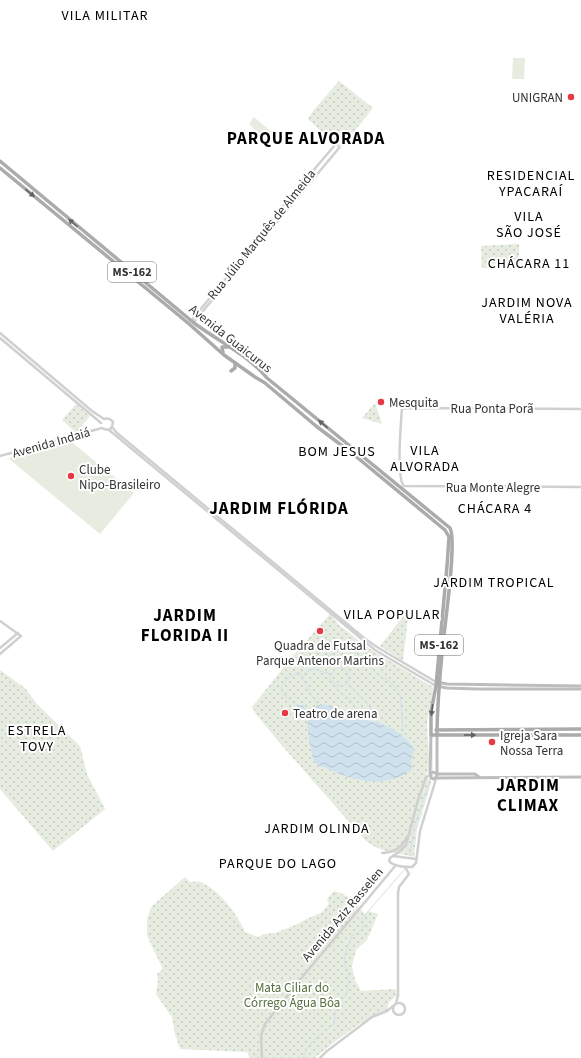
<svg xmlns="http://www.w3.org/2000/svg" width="581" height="1058" viewBox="0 0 581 1058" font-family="'Source Sans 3',sans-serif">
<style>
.grass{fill:#e6ecdf}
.park{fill:url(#park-dots)}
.water{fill:url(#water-waves)}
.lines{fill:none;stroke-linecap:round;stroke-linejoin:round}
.stream{stroke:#cfe2ee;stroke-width:1}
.tertiary{stroke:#d0d0d0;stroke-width:2.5}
.secondary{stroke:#bdbdbd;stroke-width:3}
.primary{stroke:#ababab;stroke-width:3.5}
.oneway{fill:#636363}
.poi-dot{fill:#e63946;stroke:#fff;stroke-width:1.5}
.labels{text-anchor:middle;stroke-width:4;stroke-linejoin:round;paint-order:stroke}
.shield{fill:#fff;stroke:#707070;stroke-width:1}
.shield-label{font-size:12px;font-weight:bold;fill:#333}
.poi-label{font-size:13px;fill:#333;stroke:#fff;text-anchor:start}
.street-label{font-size:13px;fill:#333;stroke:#fff}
.park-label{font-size:13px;fill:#56703f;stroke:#fff}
.neighbourhood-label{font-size:14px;letter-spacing:1px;fill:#000;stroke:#fff}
.district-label{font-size:17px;font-weight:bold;letter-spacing:1px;fill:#000;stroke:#fff}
</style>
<defs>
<pattern id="park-dots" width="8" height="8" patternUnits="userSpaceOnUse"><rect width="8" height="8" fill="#e6ecdf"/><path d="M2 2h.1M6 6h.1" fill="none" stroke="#c6cbc0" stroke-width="1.8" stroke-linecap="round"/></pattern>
<pattern id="water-waves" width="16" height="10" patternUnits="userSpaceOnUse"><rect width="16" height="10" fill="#cfe2ee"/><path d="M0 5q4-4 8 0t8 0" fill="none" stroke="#b2c2cd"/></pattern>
</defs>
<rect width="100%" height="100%" fill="#fff"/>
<g class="grass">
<polygon points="513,58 525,58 524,79 512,79"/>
<polygon points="254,117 275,135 269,141 249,124"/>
<polygon points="69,440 134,493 100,534 8,458"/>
</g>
<g class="park">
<polygon points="339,81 373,108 340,149 308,119 313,111"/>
<polygon points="519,244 519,268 482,268 481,246"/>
<polygon points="375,403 382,424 362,418"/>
<polygon points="76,404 90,416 79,429 83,432 77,434 62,420"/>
<polygon points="407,613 408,617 403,661 380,646 405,614"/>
<path d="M330,614l9,11 31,24 63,38c0,13 -5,25 -6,37 0,17 5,37 -1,53l1,1 1,-1 3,4v3l-14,45 -3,28c-18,-4 -35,-5 -49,-17l-87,-99 -22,-27 -4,-7 40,-50z"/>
<polygon points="0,670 25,688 36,703 80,746 87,774 105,809 53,851 0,789"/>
<path d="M185,877l5,5c3,0 7,-1 10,0 18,6 38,33 45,50l13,5 6,-3 11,-1 18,-7 20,-10 8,-3 8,-9 -2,-5 7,-8c14,3 22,13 31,23l3,-3 10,3 -11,26 -11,10 -4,16 3,14 6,11 35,-2 1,7 -8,6 -2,8c-20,6 -56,34 -72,48h-65l-3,-6 -67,-3 -5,-15 -3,-17 -16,-23 2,-13 -1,-7 6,-5 -16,-33v-18l5,-12z"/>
</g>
<path class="water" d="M297,704l7,2 3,6 14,-8 13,3 1,2 3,-1 9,3 15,9 2,-1c5,2 9,2 13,3l2,-2v3c13,4 28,14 35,26l-3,12 1,5 -1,5c-33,20 -60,8 -93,-6l-4,-3c-3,-12 -9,-35 -5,-46l-1,-1 -5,1 -3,-5 -1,-4 -3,-2z"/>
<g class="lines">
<g class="stream">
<path d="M312,669c10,-9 24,-21 38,-21 10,7 16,16 25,24 8,7 18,9 24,20"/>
<polyline points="303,678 305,673 312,669 331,674"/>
<path d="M332,682c7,6 15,5 17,-4 0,-9 -7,-12 -14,-9l-5,8c4,12 14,16 22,25 3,3 4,8 6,12l-2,3"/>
<polyline points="348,683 363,698 377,718"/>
<polyline points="400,694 403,728"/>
<polyline points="296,705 285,696 281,687 287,679 299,672 313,698 318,705"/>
<polyline points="402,737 403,729"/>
<polyline points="432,748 432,769"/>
<polyline points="410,856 414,827 429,783"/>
<path d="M303,1058c2,-13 20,-26 31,-34l2,-15 11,-16 1,-7v-15l-4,-7 1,-10 7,-18 10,-7 2,-3 -2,-7 2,-3 41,-47"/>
</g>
<g class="tertiary">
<polyline points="191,321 269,226 282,207 335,145"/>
<polyline points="193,323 339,148"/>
<path d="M0,333l92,78 12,8c3,-1 7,0 9,3l-1,5 5,6 247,205 13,9 59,35"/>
<polyline points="0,338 101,423"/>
<path d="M581,409l-179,-1c-1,13 -6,71 2,78l177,1"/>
<polyline points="102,428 104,429 109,430 112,427"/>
<polyline points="109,430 375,650 436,686"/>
<polyline points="0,456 102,428"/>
<polyline points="0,621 21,636 0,654"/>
<polyline points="0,648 18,633"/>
<path d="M430,775l-4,2 -8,23 -12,45 -6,6 -10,7 -1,3c5,6 16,6 23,6l4,-4 4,-32 16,-52"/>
<path d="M382,853c14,-1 19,-5 26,-17"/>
<polyline points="393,856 416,859"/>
<circle cx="399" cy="1009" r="6"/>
<polyline points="396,1003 398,996 398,893 399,887 409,874 405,867"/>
<polyline points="262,1058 261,1036 265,1024 299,981 396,865"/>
<polyline points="320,1058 327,1051 372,1017 387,1011 393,1006"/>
</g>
<g class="secondary">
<polyline points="437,682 447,684 581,686"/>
<polyline points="437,686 447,688 477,689 581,689"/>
<polyline points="430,774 431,735"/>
<polyline points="437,774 433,772 431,773 431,778 434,779 437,776 437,735"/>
<polyline points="437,774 475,774 479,777"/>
<polyline points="437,778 581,777"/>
</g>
<g class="primary">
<path d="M0,161l194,162c24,18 53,31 73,55l183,150c7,13 -5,96 -7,115 -3,31 -6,61 -6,92"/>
<polyline points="0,168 188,323 224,355 255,377 265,383 316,426 353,454 445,530 449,537 447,566 436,686 431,712 431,735 581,735"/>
<polyline points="223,353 222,347 229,347"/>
<polyline points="231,371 235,368 235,363"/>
<polyline points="436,730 581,729"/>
</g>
</g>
<defs><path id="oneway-solid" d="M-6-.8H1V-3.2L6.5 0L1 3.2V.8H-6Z"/></defs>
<g class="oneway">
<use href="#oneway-solid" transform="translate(30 193) rotate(40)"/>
<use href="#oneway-solid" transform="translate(73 223) rotate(-140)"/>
<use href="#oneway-solid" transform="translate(323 424) rotate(-140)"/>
<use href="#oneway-solid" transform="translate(432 710) rotate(97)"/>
<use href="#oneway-solid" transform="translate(470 735)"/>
</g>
<g class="poi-dot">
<circle cx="571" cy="97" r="4"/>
<circle cx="381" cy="402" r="4"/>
<circle cx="71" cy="476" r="4"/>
<circle cx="320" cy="631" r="4"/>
<circle cx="285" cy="713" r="4"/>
<circle cx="492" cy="742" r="4"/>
</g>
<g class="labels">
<g class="shield">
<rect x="108" y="262" width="48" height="20" rx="3"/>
<rect x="415" y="635" width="48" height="20" rx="3"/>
</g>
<g class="shield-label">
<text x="132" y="276">MS-162</text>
<text x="439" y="649">MS-162</text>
</g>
<g class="poi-label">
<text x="563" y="102" text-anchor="end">UNIGRAN</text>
<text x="389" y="407">Mesquita</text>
<text x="79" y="474">Clube<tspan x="79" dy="15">Nipo-Brasileiro</tspan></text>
<text x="320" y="650" text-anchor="middle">Quadra de Futsal<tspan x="320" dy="15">Parque Antenor Martins</tspan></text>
<text x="293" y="718">Teatro de arena</text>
<text x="500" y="740">Igreja Sara<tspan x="500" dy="15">Nossa Terra</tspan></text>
</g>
<g class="street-label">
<text transform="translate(261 234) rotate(-51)" y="5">Rua Júlio Marquês de Almeida</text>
<text transform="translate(231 338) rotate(38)" y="5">Avenida Guaicurus</text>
<text x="492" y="413">Rua Ponta Porã</text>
<text transform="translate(51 442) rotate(-16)" y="5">Avenida Indaiá</text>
<text x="493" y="492">Rua Monte Alegre</text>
<text transform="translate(342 914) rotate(-50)" y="5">Avenida Aziz Rasselen</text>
</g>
<g class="park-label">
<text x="292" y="992">Mata Ciliar do<tspan x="292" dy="15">Córrego Água Bôa</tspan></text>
</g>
<g class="neighbourhood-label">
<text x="105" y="20">VILA MILITAR</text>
<text x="531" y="180">RESIDENCIAL<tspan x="531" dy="16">YPACARAÍ</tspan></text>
<text x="529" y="221">VILA<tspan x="529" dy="16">SÃO JOSÉ</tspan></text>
<text x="529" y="268">CHÁCARA 11</text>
<text x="527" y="307">JARDIM NOVA<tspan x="527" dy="16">VALÉRIA</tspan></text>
<text x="425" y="455">VILA<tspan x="425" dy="16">ALVORADA</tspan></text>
<text x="337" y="456">BOM JESUS</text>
<text x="495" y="513">CHÁCARA 4</text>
<text x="494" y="587">JARDIM TROPICAL</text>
<text x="392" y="619">VILA POPULAR</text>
<text x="37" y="735">ESTRELA<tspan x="37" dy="16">TOVY</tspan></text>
<text x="317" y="833">JARDIM OLINDA</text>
<text x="278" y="868">PARQUE DO LAGO</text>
</g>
<g class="district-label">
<text x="306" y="144">PARQUE ALVORADA</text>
<text x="279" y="514">JARDIM FLÓRIDA</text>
<text x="185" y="621">JARDIM<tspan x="185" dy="20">FLORIDA II</tspan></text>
<text x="528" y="791">JARDIM<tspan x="528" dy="20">CLIMAX</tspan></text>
</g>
</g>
</svg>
